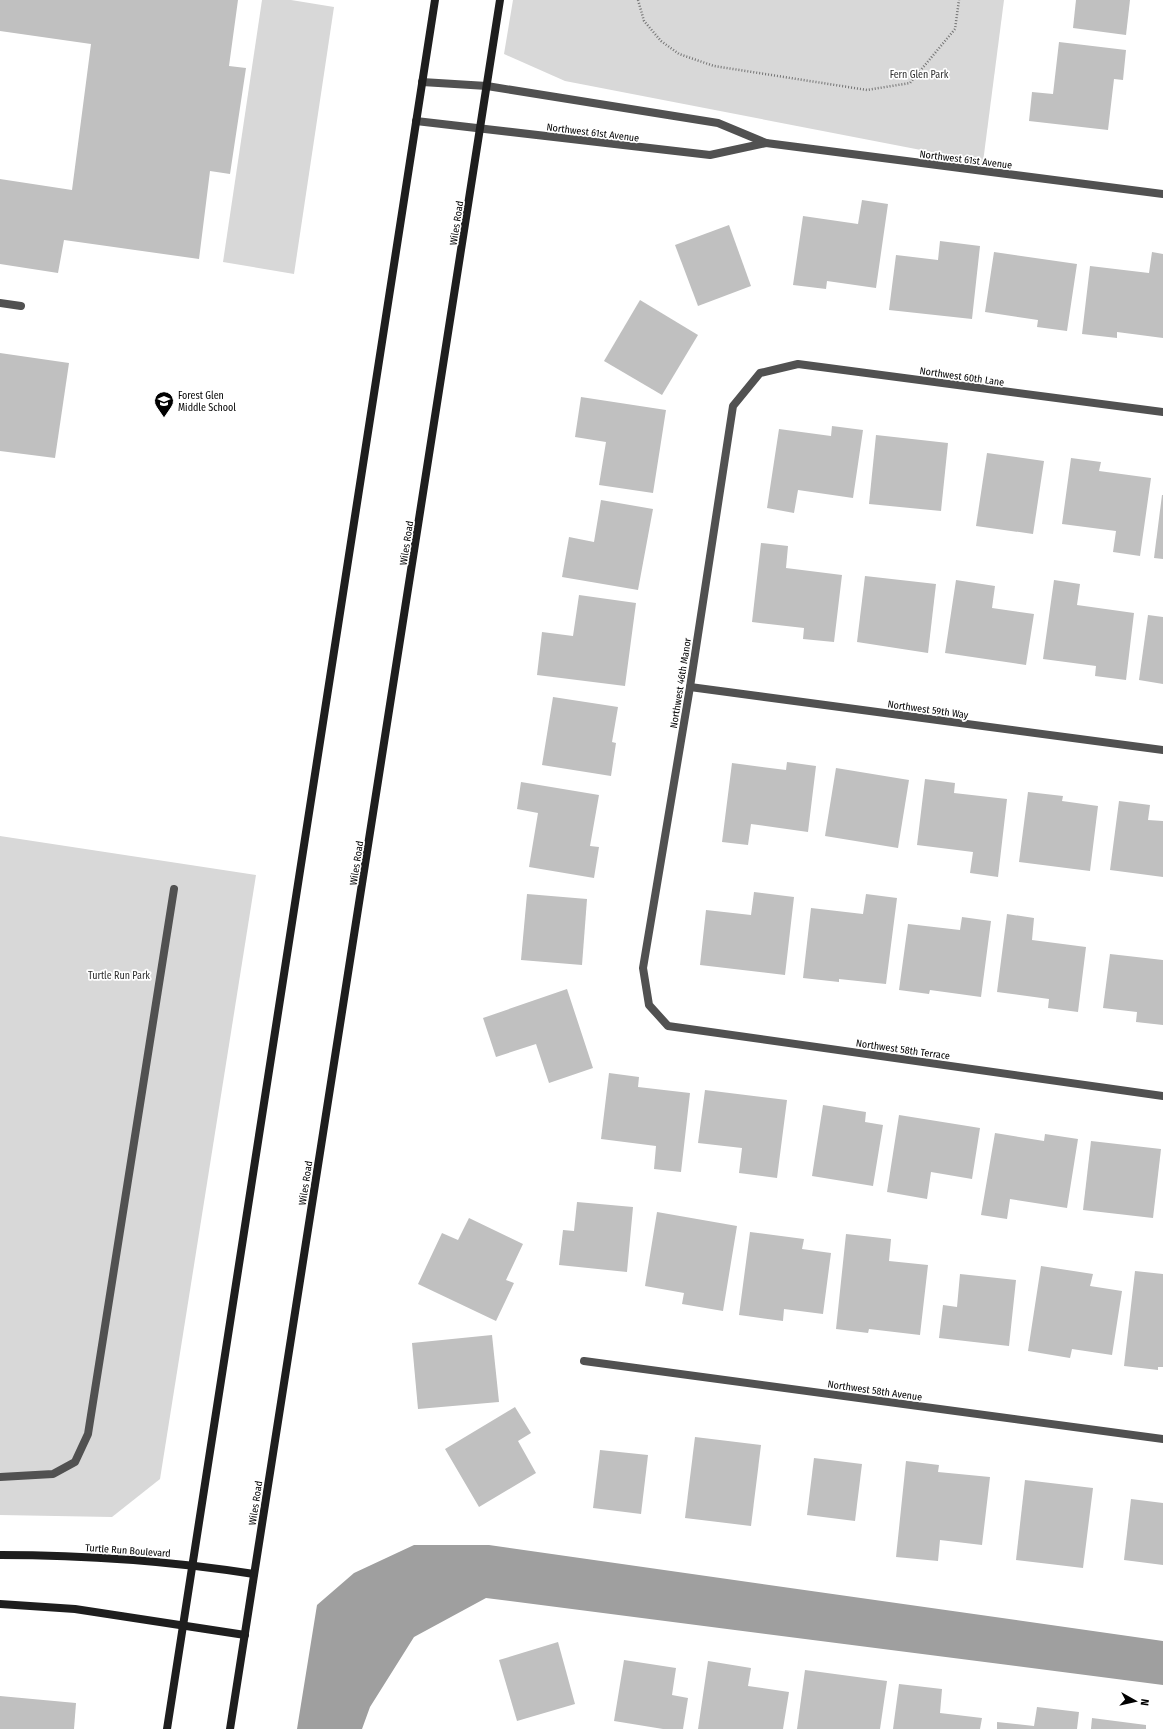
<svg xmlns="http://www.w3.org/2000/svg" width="1163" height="1729" viewBox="0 0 1163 1729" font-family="'Fira Sans Condensed',sans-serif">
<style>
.green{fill:#d8d8d8}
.water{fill:#9f9f9f}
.building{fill:#c0c0c0}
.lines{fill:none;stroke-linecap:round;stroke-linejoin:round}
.path{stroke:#737373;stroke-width:2.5;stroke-dasharray:1 2;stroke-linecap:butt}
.lane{stroke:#515151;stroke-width:8}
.street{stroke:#515151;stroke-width:8}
.secondary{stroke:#1e1e1e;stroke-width:8}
.labels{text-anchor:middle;stroke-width:3.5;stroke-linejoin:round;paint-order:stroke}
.park-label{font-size:10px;fill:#2f2f2f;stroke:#fff}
.street-label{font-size:10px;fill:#000;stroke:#fff}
.poi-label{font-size:10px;fill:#000;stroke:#fff;text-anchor:start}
</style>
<rect width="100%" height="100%" fill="#fff"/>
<g class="green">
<polygon points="262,0 291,0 334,7 294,274 223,262"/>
<polygon points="513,0 1004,0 983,162 565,81 504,54"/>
<polygon points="0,836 256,875 160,1479 112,1517 0,1515"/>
</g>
<polygon class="water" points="414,1545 489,1545 1163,1641 1163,1685 486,1598 414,1637 370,1707 362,1729 297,1729 317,1605 354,1573"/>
<g class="building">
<polygon points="0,0 238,0 229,66 246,68 230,174 210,171 199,259 64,240 58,273 0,264 0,179 72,190 91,44 0,31"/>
<polygon points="1076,0 1130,0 1126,35 1073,28"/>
<polygon points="1059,42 1126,50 1123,80 1114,79 1108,130 1029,121 1032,92 1053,94"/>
<polygon points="862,200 888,204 876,288 827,281 826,289 793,285 803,216 858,224"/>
<polygon points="729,225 751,286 698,306 675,245"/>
<polygon points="940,241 980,246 972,319 889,310 896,255 938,260"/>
<polygon points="994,252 1077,264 1067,331 1037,327 1038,320 985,312"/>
<polygon points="1152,252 1163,254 1163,338 1117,332 1117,338 1082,334 1090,266 1149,273"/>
<polygon points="640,300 698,335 662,395 604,361"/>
<polygon points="0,353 69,363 55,458 0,451"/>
<polygon points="581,397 666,410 653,493 599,485 606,442 575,437"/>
<polygon points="832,426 863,430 853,498 798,490 794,513 767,508 779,429 831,436"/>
<polygon points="876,435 948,443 941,511 869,504"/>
<polygon points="987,453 1044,461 1033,534 976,526"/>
<polygon points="1071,458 1101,462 1099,471 1151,478 1140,556 1113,552 1116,531 1062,524"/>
<polygon points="1162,495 1163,495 1163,559 1154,558"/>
<polygon points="601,500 653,509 638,590 562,577 569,537 594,542"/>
<polygon points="761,543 788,546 786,568 842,575 834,642 803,639 804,628 752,622"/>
<polygon points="865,576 936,584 928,653 857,642"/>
<polygon points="956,580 995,586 992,608 1034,614 1026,665 945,653"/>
<polygon points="1054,580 1080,584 1077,605 1134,613 1126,680 1095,676 1096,666 1043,659"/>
<polygon points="579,595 636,603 625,686 537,675 542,632 573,636"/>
<polygon points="1148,615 1163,617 1163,684 1139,680"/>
<polygon points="553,697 618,707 612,742 616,743 611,776 542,765"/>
<polygon points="787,762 816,766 808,832 751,824 748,845 722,842 732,763 786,770"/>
<polygon points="836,768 909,780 898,848 825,836"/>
<polygon points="925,779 955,783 954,793 1007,799 998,877 970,873 973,852 917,845"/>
<polygon points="521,782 599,795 590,846 599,847 594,878 529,867 538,813 517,809"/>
<polygon points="1028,792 1063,796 1062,801 1098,806 1090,871 1019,862"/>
<polygon points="1119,801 1150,805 1148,820 1163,821 1163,877 1110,870"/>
<polygon points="754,892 794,897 785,975 700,965 706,910 751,915"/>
<polygon points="527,894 587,899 582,965 521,960"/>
<polygon points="866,894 897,898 886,984 839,979 839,982 803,978 811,908 863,914"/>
<polygon points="1007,914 1034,918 1032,940 1086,947 1078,1012 1048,1008 1049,999 997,992"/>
<polygon points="962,917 991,921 981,997 930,990 929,994 899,990 908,924 960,930"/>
<polygon points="1110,954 1163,960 1163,1025 1136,1022 1137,1012 1103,1008"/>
<polygon points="567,989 593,1068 549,1083 536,1044 496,1057 483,1018"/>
<polygon points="609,1073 639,1077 638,1087 690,1093 681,1172 654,1169 656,1146 601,1139"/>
<polygon points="705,1090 787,1100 777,1178 739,1173 742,1148 698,1143"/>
<polygon points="823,1105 866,1112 865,1122 883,1125 873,1186 812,1176"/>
<polygon points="899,1115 980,1128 972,1179 931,1172 927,1199 887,1192"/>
<polygon points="995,1133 1044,1141 1045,1134 1078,1139 1067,1208 1010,1199 1007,1219 981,1215"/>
<polygon points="1091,1141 1161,1149 1153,1218 1083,1210"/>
<polygon points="577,1202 633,1207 627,1272 559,1265 563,1230 574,1231"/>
<polygon points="657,1212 737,1226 723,1311 682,1304 684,1293 645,1286"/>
<polygon points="469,1218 523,1244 506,1280 514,1283 496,1321 418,1284 442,1233 458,1240"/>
<polygon points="750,1232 804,1239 802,1249 831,1253 823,1314 784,1309 783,1321 739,1315"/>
<polygon points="846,1234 891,1239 889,1261 928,1265 920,1335 869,1329 868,1333 836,1329"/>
<polygon points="1041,1266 1093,1274 1090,1286 1122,1291 1112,1355 1072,1349 1070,1358 1028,1351"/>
<polygon points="1135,1271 1163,1274 1163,1367 1158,1367 1158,1370 1124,1366"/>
<polygon points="960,1274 1016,1280 1009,1346 939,1338 943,1305 957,1307"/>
<polygon points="492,1335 499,1402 418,1409 412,1343"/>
<polygon points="515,1407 531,1433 518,1441 536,1473 479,1507 445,1449"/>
<polygon points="695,1437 761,1445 751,1526 685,1518"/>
<polygon points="600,1450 648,1455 641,1514 593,1508"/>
<polygon points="814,1458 862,1464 855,1521 807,1515"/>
<polygon points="906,1461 939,1465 938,1472 990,1477 982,1545 940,1540 938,1561 896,1557"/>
<polygon points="1025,1480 1093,1488 1083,1568 1016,1560"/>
<polygon points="1131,1499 1163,1503 1163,1565 1124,1560"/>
<polygon points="558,1642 575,1704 517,1721 499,1660"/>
<polygon points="624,1660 676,1668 672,1695 688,1698 683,1729 663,1729 614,1721"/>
<polygon points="708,1661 751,1668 748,1686 789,1692 783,1729 698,1729"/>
<polygon points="805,1670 887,1681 880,1729 797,1729"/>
<polygon points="899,1684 942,1689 940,1713 982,1718 980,1729 893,1729"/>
<polygon points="0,1696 76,1703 74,1729 0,1729"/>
<polygon points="1037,1707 1079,1712 1077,1729 997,1729 997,1722 1034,1726"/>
<polygon points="1092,1718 1146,1725 1146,1729 1091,1729"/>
</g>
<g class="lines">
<polyline class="path" points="638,0 644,21 661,41 679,54 714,66 867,90 910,83 955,29 959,0"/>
<g class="lane">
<polyline points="0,303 21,306"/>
<polyline points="0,1477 53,1474 75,1462 88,1434 174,889"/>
</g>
<g class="street">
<polyline points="422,82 487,86 718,123 766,143 1163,194"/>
<polyline points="416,121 710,155 766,143"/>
<polyline points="1163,412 798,364 760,373 733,406 690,687 643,968 649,1005 668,1026 1163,1096"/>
<polyline points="690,687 1163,750"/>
<polyline points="584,1361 1163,1439"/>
</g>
<g class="secondary">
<path d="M0,1555c85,0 170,6 254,19"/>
<polyline points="0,1604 75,1609 245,1635"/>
<polyline points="167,1729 435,0"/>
<polyline points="230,1729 500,0"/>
</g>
</g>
<defs>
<symbol id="school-pin" viewBox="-11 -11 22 30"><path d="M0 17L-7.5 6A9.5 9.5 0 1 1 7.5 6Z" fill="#000" stroke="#fff"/><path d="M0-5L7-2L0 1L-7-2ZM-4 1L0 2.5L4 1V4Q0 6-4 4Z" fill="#fff"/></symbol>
</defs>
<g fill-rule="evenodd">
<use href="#school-pin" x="153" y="390" width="22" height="30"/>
</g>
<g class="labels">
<g class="park-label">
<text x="919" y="78">Fern Glen Park</text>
<text x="119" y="979">Turtle Run Park</text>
</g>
<g class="street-label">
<text transform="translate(593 132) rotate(7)" y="4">Northwest 61st Avenue</text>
<text transform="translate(966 159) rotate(7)" y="4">Northwest 61st Avenue</text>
<text transform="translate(456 223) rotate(-81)" y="4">Wiles Road</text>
<text transform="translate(962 376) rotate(8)" y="4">Northwest 60th Lane</text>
<text transform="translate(406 543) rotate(-81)" y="4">Wiles Road</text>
<text transform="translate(680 683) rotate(-81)" y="4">Northwest 46th Manor</text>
<text transform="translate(928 709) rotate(8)" y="4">Northwest 59th Way</text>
<text transform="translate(356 863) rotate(-81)" y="4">Wiles Road</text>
<text transform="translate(903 1049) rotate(8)" y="4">Northwest 58th Terrace</text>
<text transform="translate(305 1183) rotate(-81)" y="4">Wiles Road</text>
<text transform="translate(875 1390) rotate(8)" y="4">Northwest 58th Avenue</text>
<text transform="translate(255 1503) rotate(-81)" y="4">Wiles Road</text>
<text transform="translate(128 1550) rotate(4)" y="4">Turtle Run Boulevard</text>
</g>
<g class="poi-label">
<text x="178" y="399">Forest Glen<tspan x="178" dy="12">Middle School</tspan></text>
</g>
</g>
<g transform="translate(1135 1701) rotate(98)" stroke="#ffffff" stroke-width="3" paint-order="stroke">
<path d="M0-3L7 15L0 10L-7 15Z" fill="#000000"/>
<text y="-6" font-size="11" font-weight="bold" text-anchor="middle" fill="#000000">N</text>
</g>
</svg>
